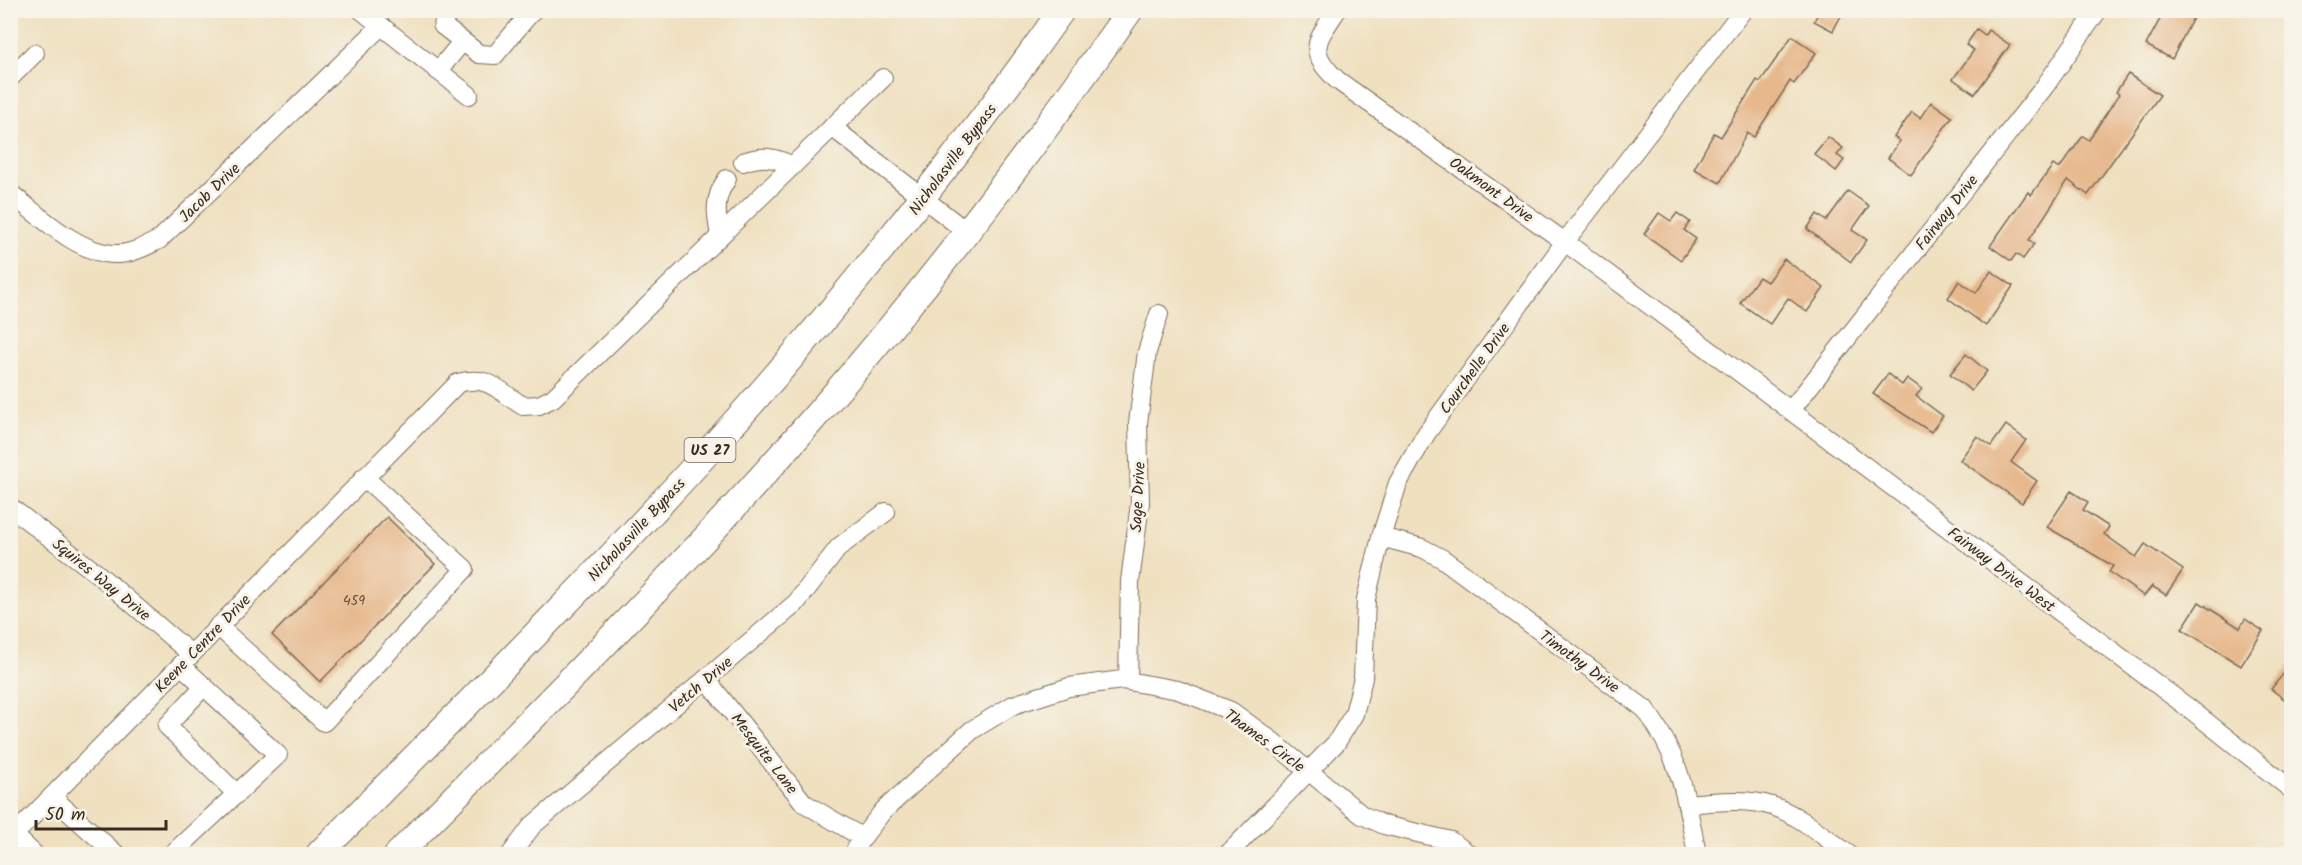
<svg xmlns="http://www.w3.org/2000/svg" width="2302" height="865" viewBox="0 0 2302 865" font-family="Kalam,sans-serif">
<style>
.building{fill:#e6b88c}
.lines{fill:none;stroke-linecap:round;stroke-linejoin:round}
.minor-casing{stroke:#7a6a57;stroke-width:20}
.highway-casing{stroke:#7a6a57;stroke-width:28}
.minor{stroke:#fff;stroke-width:18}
.highway{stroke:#fff;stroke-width:26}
.labels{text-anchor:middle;stroke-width:6;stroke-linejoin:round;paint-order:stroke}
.number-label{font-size:14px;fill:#664e3a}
.shield{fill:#f7f3e8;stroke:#73665b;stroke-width:1.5}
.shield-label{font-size:15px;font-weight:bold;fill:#3b2a1e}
.street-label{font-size:16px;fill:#3b2a1e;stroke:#f7f3e8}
</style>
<rect width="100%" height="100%" fill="#f7f3e8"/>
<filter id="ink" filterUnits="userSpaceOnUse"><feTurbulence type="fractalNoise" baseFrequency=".0167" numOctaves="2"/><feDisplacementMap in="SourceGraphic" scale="12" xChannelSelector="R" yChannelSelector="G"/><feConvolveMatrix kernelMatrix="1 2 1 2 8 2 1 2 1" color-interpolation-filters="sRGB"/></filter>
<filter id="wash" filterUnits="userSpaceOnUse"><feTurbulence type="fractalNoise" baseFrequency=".008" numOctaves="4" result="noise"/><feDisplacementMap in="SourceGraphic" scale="24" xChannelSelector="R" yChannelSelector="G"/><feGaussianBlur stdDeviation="1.35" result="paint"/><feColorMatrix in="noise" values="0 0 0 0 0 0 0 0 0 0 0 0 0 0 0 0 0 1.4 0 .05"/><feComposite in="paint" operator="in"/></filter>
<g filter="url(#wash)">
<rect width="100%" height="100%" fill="#efe0c0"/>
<g id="blocks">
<g class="building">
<polygon points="1820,10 1844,10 1833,31 1814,21"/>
<polygon points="2165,10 2197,10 2172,59 2146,45"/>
<polygon points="1977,29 1985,35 1988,30 2010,45 1975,94 1953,79 1974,50 1966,45"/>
<polygon points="1792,36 1816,53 1794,84 1790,81 1754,137 1747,133 1720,183 1694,169 1714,133 1721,137 1757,80 1760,82"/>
<polygon points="2128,74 2160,95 2088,195 2068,180 2029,240 2034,244 2023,259 2016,254 2011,261 1990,246 2028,192 2031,195 2053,165 2059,169 2083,136 2089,140 2119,94 2116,92"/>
<polygon points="1931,102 1952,117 1911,175 1888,158 1900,141 1894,137 1912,112 1920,118"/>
<polygon points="1828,137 1843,148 1837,155 1844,160 1836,171 1814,154"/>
<polygon points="1848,191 1869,206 1852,230 1867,240 1851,262 1807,229 1817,214 1826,221"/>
<polygon points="1659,213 1671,221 1677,213 1690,222 1684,230 1696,239 1681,260 1644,234"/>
<polygon points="1784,259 1824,288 1807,312 1788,298 1770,324 1740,303 1759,277 1767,282"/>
<polygon points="1991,271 2013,286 1986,326 1948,298 1959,281 1976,293"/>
<polygon points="1966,354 1987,371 1971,391 1950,374"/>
<polygon points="1888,374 1902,385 1907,378 1922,389 1916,396 1943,416 1931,432 1873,394"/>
<polygon points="2006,425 2026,440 2011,462 2037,481 2022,503 1960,460 1977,436 1991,446"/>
<polygon points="2071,491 2088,502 2083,510 2109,527 2104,534 2136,557 2145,544 2183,570 2166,595 2152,586 2144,596 2109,572 2113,566 2047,527"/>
<polygon points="387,517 435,564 320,682 272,635"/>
<polygon points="2199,602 2240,628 2245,619 2263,631 2241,666 2182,629"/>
<polygon points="2292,663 2292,705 2271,689"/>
</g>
</g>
</g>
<g filter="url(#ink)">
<use href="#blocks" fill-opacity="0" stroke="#7a6a57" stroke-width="1.5"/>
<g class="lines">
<defs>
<g id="minor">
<polyline points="361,10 469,95"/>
<polyline points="447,10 443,26 479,54 495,55 533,10"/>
<path d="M1337,10c-22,33 -30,41 0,70l228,162 625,467 102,81"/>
<polyline points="438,71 462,42"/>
<polyline points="10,78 35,53"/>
<polyline points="832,127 968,233"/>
<path d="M743,162c20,-7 31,-5 50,4"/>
<path d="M10,193c27,21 69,61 105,61 15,1 31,-8 44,-14l222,-214"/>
<path d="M720,236c-4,-22 -7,-38 7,-57"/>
<polyline points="1791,410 2045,86 2098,10"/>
<polyline points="10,507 99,575 191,654"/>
<path d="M1381,537l41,11 21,11 202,150c37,51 40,85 52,145"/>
<polyline points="218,626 324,722 465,569 364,477"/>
<polyline points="706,679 804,803 863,838"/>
<polyline points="1128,681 1130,582 1140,503 1138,423 1147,352 1159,314"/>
<polyline points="204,686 167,726 237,794"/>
<polyline points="52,797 116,854"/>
<path d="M1687,804c86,-9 94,0 161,50"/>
<polyline points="14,835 34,854"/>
<path d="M10,839l448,-456c32,-8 39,7 65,23l16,-1 14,-7 330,-320"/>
<polyline points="172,854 278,755 181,665"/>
<polyline points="511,854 532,826 796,603 839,547 886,512"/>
<polyline points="854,854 859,842 883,811 972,730 1013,705 1069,687 1122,680 1178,690 1231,711 1272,741 1362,815 1384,825 1451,841 1469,854"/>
<polyline points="1228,854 1336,743 1354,714 1363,678 1366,599 1381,537 1398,483 1426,434 1567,239 1743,10"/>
</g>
<g id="highway">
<path d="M319,854c133,-135 269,-269 397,-411 124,-137 239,-282 346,-433"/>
<path d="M398,854c141,-142 283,-284 415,-435 114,-130 218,-267 317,-409"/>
</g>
</defs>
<use href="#minor" class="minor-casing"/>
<use href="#highway" class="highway-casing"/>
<use href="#minor" class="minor"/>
<use href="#highway" class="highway"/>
</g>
</g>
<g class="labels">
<g class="number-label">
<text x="354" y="605">459</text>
</g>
<rect class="shield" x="684.5" y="438" width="51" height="24" rx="4.5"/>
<g class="shield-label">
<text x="710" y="455">US 27</text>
</g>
<g class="street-label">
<text transform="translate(952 159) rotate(-53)" y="6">Nicholasville Bypass</text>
<text transform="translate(1492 189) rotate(36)" y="6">Oakmont Drive</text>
<text transform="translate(209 192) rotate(-44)" y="6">Jacob Drive</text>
<text transform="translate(1946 212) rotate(-52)" y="6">Fairway Drive</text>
<text transform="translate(1474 368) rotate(-54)" y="6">Courchelle Drive</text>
<text transform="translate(1137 497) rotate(-87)" y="6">Sage Drive</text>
<text transform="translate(636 529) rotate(-47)" y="6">Nicholasville Bypass</text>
<text transform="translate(2002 569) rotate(37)" y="6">Fairway Drive West</text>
<text transform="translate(102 579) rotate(39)" y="6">Squires Way Drive</text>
<text transform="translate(202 643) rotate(-46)" y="6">Keene Centre Drive</text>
<text transform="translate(1580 661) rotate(36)" y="6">Timothy Drive</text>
<text transform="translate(700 684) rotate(-40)" y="6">Vetch Drive</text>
<text transform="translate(1265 740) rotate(36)" y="6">Thames Circle</text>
<text transform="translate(765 753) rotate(52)" y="6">Mesquite Lane</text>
</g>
</g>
<rect width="2302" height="865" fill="none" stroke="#f7f3e8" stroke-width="36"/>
<path d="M36 820v9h130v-9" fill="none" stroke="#3b2a1e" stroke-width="3"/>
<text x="45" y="820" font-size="18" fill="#3b2a1e" stroke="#f7f3e8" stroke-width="4.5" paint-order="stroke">50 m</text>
</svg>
